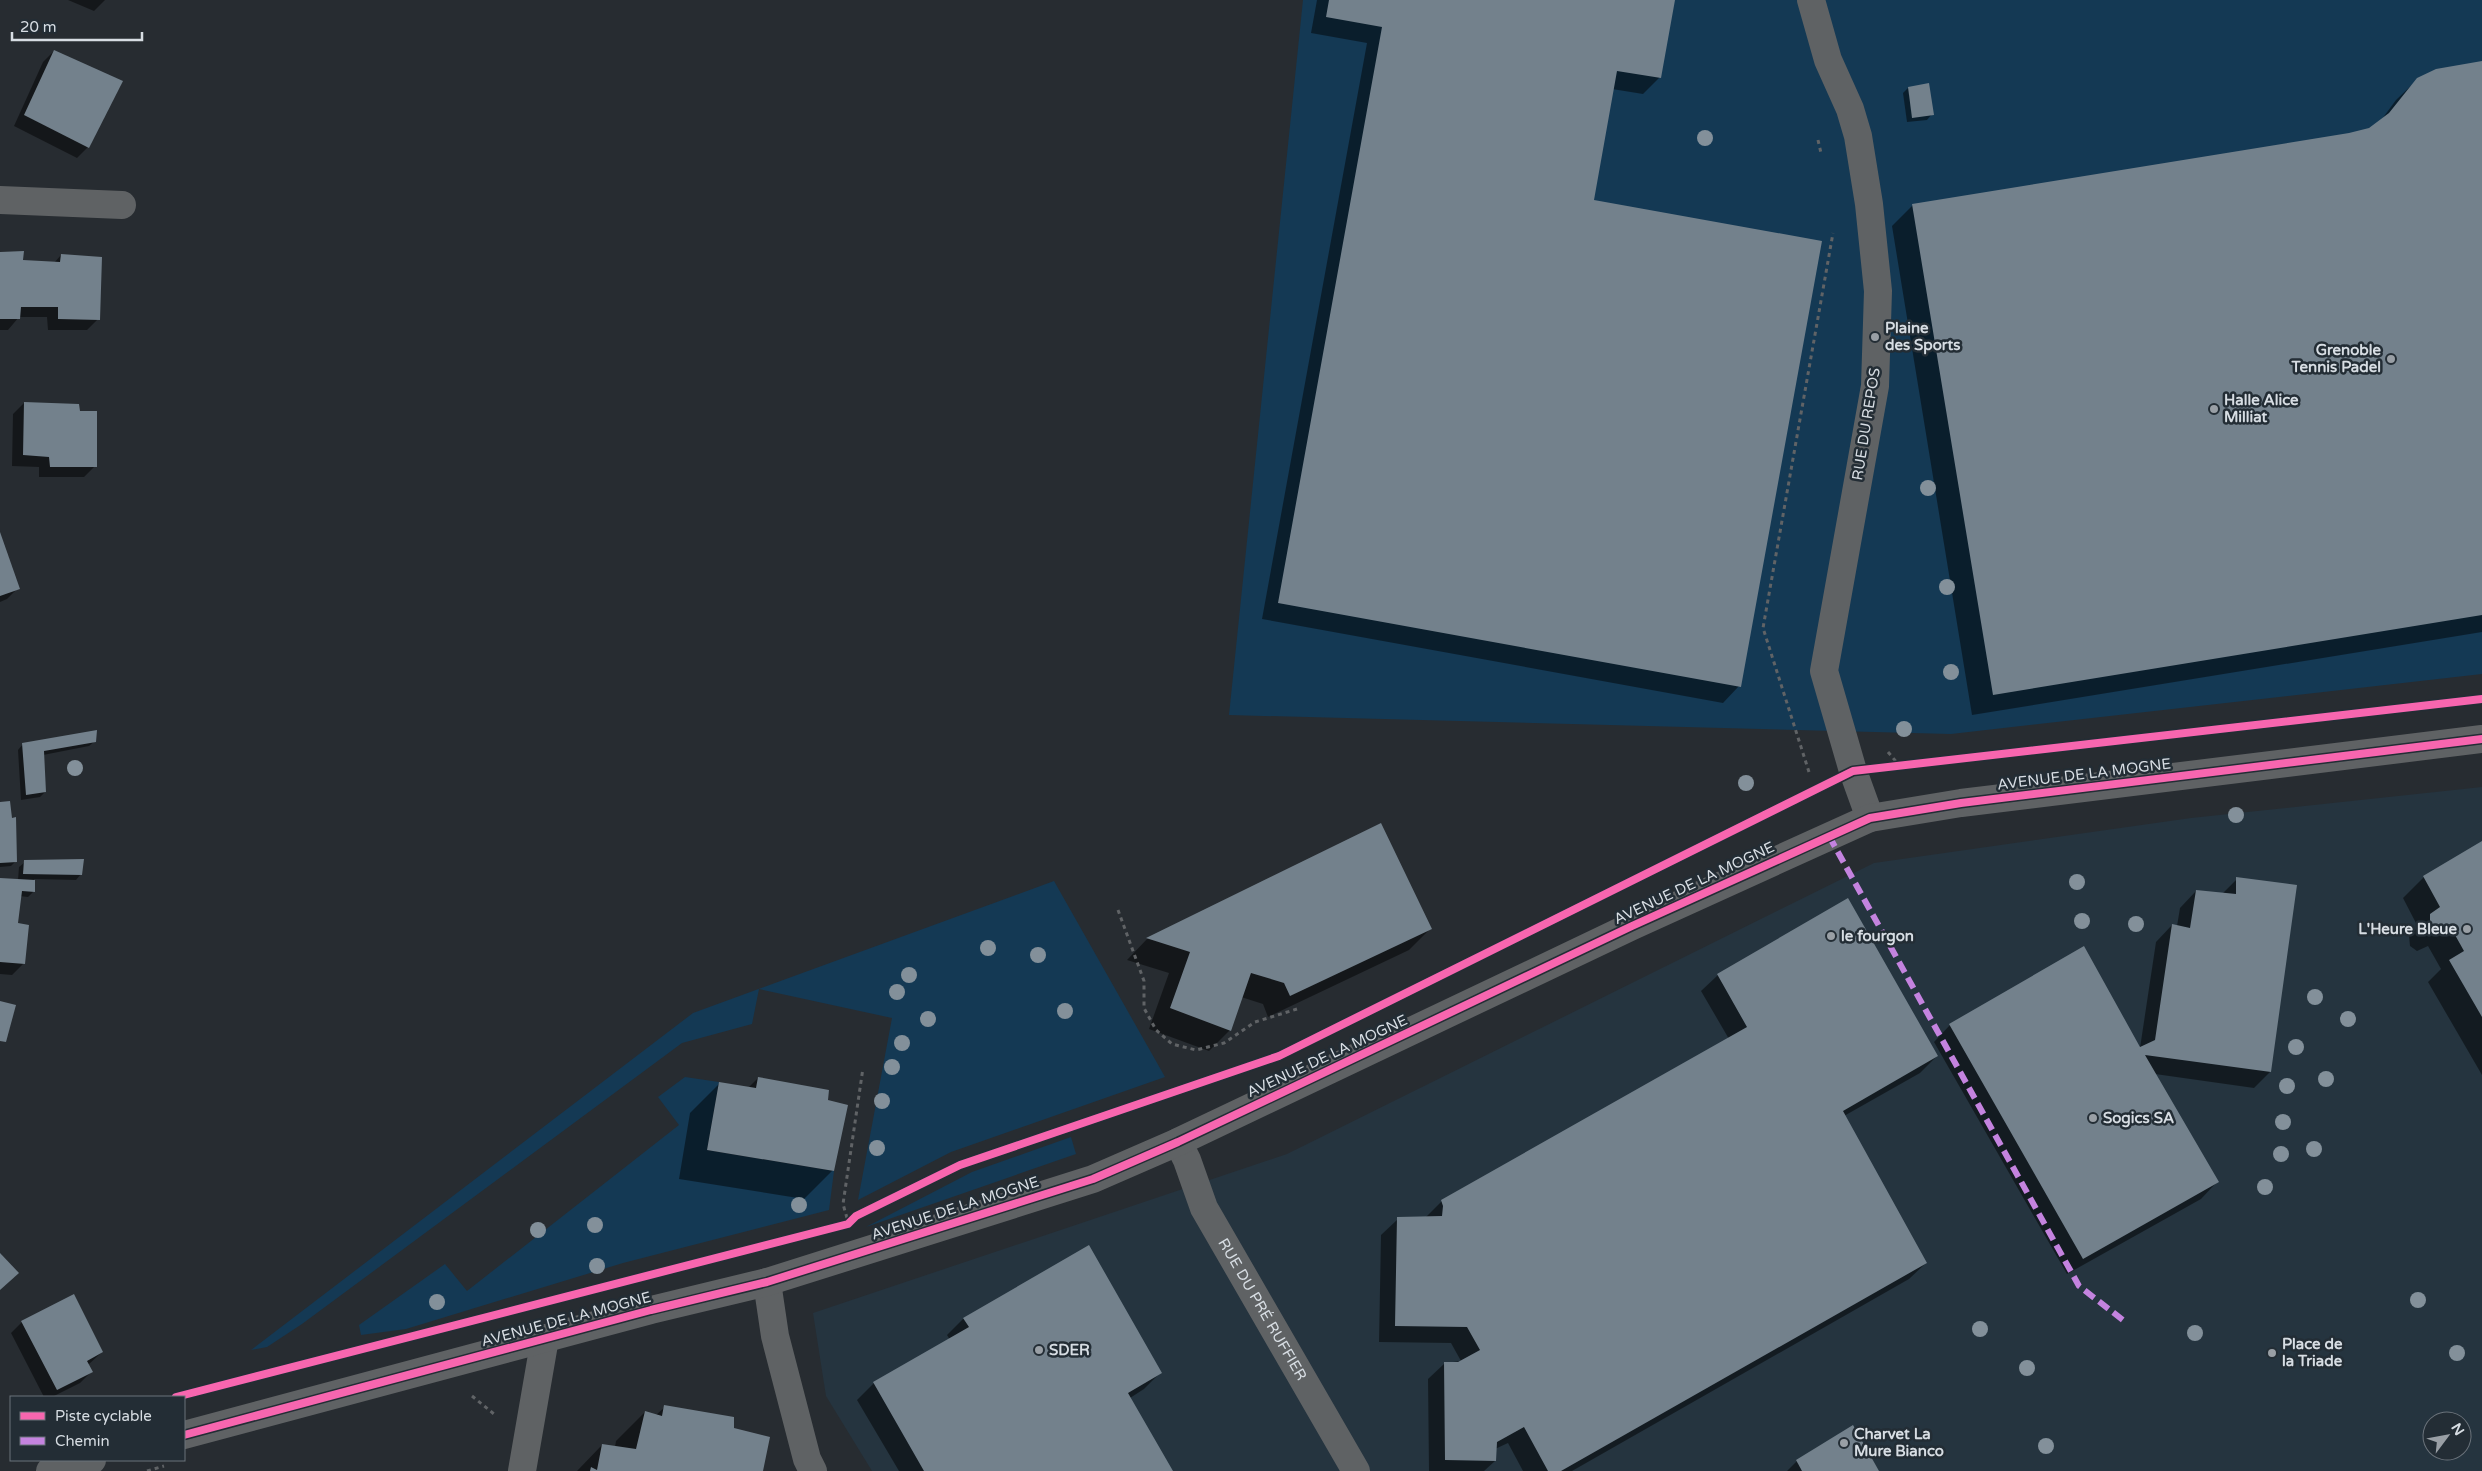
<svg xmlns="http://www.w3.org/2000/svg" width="2482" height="1471" viewBox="0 0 2482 1471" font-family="'Varela Round',sans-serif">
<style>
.built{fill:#25343f;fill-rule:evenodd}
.green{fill:#143954}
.shadow{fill:#0007}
.building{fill:#73818c}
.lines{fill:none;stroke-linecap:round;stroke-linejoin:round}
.path{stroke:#606366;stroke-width:3;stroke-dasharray:4 4;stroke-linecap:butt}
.minor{stroke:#5f6264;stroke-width:28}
.tertiary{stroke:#5f6264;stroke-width:28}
.quiet{stroke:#c483df;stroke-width:6;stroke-dasharray:12 6;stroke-linecap:butt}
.cycleway-casing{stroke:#232d35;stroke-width:11}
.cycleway{stroke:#f766af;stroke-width:8}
.tree{fill:#83909a}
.poi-dot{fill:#999fa5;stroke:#232d35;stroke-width:2}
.labels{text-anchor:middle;stroke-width:5;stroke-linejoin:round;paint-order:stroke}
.poi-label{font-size:15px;font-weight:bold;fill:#d7dde3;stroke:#232d35;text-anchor:start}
.street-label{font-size:15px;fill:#d7dde3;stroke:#232d35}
</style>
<rect width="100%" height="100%" fill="#272c31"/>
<path class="built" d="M2482,787v684h-1610l-46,-75 -13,-83 474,-159 587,-291 317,-45zM2432,1421h30v30h-30z"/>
<g class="green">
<polygon points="1303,0 2482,0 2482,674 1951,734 1229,715"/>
<polygon points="1054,881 1165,1077 951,1152 858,1200 892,1018 759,989 752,1024 682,1043 302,1324 267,1347 251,1350 693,1013"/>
<polygon points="685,1077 719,1082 707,1150 834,1171 829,1210 623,1263 406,1329 361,1335 359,1325 445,1264 467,1291 679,1125 658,1097"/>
<polygon points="1071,1137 1076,1154 866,1227 972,1172"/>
</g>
<g class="shadow">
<polygon points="68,0 105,0 94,11"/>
<polygon points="1317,0 1674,0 1659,78 1643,94 1612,89 1592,201 1739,686 1723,703 1262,619 1367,43 1311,33"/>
<polygon points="54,51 88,147 77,158 14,126 43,62"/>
<polygon points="2482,63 2482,632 1972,715 1892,226 1913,205 2349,134 2369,129 2379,123 2396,100 2418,79"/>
<polygon points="1908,88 1932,114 1927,120 1907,122 1903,93"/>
<polygon points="0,253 22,261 54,263 61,255 98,319 87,330 48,330 47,317 19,317 8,330 0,330"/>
<polygon points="24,403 95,466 84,477 39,477 39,467 12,466 13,414"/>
<polygon points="0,535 18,588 7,599 0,602"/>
<polygon points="95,741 89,746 43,755 45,792 40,797 21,800 18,750 23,744"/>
<polygon points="0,803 16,861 11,866 0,867"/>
<polygon points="1380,825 1430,929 1409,950 1268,1017 1263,1004 1241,997 1230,1030 1209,1051 1149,1029 1169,973 1127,960 1147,939"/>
<polygon points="2482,843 2482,1075 2428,982 2441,969 2428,946 2417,951 2410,946 2409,936 2418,927 2403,898 2424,877"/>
<polygon points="25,862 81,874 76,880 34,879 33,892 28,897 19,896 16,924 23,964 12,975 0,974 0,880 18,880 19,867"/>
<polygon points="2237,879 2270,1072 2254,1088 2155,1074 2217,1182 2201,1199 2067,1274 1934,1042 1950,1025 2140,1048 2156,942 2172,925 2177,926 2180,908 2196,891 2222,894"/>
<polygon points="1718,975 1937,1056 1920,1073 1844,1116 1926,1263 1909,1279 1572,1471 1523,1471 1508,1443 1495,1449 1495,1461 1484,1471 1429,1471 1428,1379 1445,1363 1461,1361 1451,1343 1379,1342 1381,1235 1398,1219 1425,1218 1442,1201 1729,1039 1701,991"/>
<polygon points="758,1078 826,1101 833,1170 804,1199 679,1179 690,1113 719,1084 748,1088"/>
<polygon points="1088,1247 1160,1373 1144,1389 1130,1398 1172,1471 899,1471 857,1400 874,1383 950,1340 947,1335 963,1319"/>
<polygon points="22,1322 102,1352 88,1365 91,1372 80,1383 52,1397 44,1397 11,1333"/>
<polygon points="665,1407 733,1429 762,1471 577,1471 602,1445 615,1447 616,1441 645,1412 656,1415"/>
<polygon points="1853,1427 1877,1471 1787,1471 1797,1461"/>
</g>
<g class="building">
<polygon points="1329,0 1675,0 1661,78 1617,71 1594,200 1822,241 1741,687 1278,603 1382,27 1326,17"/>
<polygon points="54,50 123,81 89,148 24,115"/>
<polygon points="2482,61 2482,615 1993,695 1912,204 2349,133 2369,128 2389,113 2417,78 2436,69"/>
<polygon points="1929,83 1934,115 1912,118 1908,87"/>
<polygon points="24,251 23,260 60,262 61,254 102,257 100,320 58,319 58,307 21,307 20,319 0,319 0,252"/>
<polygon points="24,402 79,404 80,411 97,411 97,467 50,467 49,457 23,455"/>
<polygon points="0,532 20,589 0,596"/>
<polygon points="97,730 96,742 44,751 46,792 26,795 22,743"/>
<polygon points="10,801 12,818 16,817 17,862 0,863 0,802"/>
<polygon points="1381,823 1432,929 1290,996 1284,983 1251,973 1231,1031 1170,1008 1190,952 1146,938"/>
<polygon points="2482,841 2482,1017 2449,960 2464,951 2450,926 2439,930 2430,925 2430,914 2440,907 2423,876"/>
<polygon points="84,859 82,875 23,874 24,860"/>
<polygon points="2236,877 2297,885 2271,1072 2145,1055 2219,1182 2083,1259 1949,1024 2084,946 2140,1047 2155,1040 2172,924 2190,928 2196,890 2236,894"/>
<polygon points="0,878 35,880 35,892 22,891 18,923 29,925 25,964 0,962"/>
<polygon points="1848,898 1938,1056 1843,1111 1927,1263 1561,1471 1548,1471 1524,1427 1497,1442 1496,1461 1445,1460 1444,1362 1458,1362 1480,1350 1467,1327 1395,1326 1397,1217 1442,1216 1443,1206 1441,1200 1747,1027 1717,974"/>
<polygon points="0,1001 16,1005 6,1042 0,1041"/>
<polygon points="758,1077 829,1090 828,1100 848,1105 834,1171 707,1150 719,1082 756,1088"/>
<polygon points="1089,1245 1162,1373 1128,1393 1173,1471 924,1471 873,1382 969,1327 963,1318"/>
<polygon points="0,1253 19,1273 0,1290"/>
<polygon points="74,1294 103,1352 87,1361 93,1372 57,1390 21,1321"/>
<polygon points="664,1405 734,1417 734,1428 770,1437 763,1471 590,1471 591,1467 597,1470 602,1444 636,1449 645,1411 662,1416"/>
<polygon points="1853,1425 1879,1471 1802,1471 1796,1460"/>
</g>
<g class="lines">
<g class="path">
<polyline points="1818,140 1821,153"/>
<polyline points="1888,752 1899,765"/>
<polyline points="1809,772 1763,628 1833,233"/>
<polyline points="1118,910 1144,981 1144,1008 1156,1030 1172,1044 1196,1050 1224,1043 1255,1022 1297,1009"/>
<polyline points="847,1218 843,1204 863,1068"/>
<polyline points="472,1396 494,1414"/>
<polyline points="147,1471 164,1466"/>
</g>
<g class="minor">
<polyline points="1811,0 1828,60 1850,109 1858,136 1869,204 1878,291 1875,386 1824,671 1853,771 1870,818"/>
<polyline points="0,200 122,205"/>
<path id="s1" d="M1178,1142l9,18 17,48 152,263"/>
<polyline points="767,1282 775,1336 807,1459 813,1471"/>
<polyline points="522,1471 545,1338"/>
</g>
<g class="tertiary">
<polyline points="184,1435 651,1310 767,1282 1093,1179 1178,1142 1632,926 1870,818 1961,803 2482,739"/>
<polyline points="50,1471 92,1460"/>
</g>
<polyline class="quiet" points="1829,836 2079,1286 2123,1320"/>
<defs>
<g id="cycleway">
<polyline points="176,1397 848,1224 856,1216 960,1165 1279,1056 1853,771 2482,699"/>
<polyline points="184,1435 651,1310 767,1282 1093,1179 1178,1142 1632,926 1870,818 1961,803 2482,739"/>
</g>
</defs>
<use href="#cycleway" class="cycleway-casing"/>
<use href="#cycleway" class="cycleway"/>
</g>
<g class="tree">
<circle cx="1705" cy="138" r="8"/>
<circle cx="1928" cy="488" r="8"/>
<circle cx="1947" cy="587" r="8"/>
<circle cx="1951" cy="672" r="8"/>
<circle cx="1904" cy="729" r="8"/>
<circle cx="75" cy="768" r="8"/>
<circle cx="1746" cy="783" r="8"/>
<circle cx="2236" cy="815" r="8"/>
<circle cx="2077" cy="882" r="8"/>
<circle cx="2082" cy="921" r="8"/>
<circle cx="2136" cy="924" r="8"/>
<circle cx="988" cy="948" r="8"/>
<circle cx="1038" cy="955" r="8"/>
<circle cx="909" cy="975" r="8"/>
<circle cx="897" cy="992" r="8"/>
<circle cx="2315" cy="997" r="8"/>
<circle cx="1065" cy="1011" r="8"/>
<circle cx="928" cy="1019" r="8"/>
<circle cx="2348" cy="1019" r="8"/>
<circle cx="902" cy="1043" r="8"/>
<circle cx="2296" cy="1047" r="8"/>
<circle cx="892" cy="1067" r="8"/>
<circle cx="2326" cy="1079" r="8"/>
<circle cx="2287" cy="1086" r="8"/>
<circle cx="882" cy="1101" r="8"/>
<circle cx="2283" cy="1122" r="8"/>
<circle cx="877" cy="1148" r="8"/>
<circle cx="2314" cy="1149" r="8"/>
<circle cx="2281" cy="1154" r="8"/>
<circle cx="2265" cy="1187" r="8"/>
<circle cx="799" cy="1205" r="8"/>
<circle cx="595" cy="1225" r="8"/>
<circle cx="538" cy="1230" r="8"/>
<circle cx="597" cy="1266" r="8"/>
<circle cx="2418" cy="1300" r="8"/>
<circle cx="437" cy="1302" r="8"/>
<circle cx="1980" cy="1329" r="8"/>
<circle cx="2195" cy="1333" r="8"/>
<circle cx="2457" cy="1353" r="8"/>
<circle cx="2027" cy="1368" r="8"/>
<circle cx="2046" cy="1446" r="8"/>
</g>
<g class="poi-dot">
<circle cx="1875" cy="337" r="5"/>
<circle cx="2391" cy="359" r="5"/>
<circle cx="2214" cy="409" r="5"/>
<circle cx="2467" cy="929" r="5"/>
<circle cx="1831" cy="936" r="5"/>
<circle cx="2093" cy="1118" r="5"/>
<circle cx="1039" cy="1350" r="5"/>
<circle cx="2272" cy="1353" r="5"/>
<circle cx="1844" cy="1443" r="5"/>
</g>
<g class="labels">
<g class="poi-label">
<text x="1885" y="333">Plaine<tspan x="1885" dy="17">des Sports</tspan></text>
<text x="2381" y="355" text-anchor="end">Grenoble<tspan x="2381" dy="17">Tennis Padel</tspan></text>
<text x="2224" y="405">Halle Alice<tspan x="2224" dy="17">Milliat</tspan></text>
<text x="2457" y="934" text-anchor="end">L'Heure Bleue</text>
<text x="1841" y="941">le fourgon</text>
<text x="2103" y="1123">Sogics SA</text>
<text x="2282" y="1349">Place de<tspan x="2282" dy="17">la Triade</tspan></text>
<text x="1049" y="1355">SDER</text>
<text x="1854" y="1439">Charvet La<tspan x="1854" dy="17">Mure Bianco</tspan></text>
</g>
<g class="street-label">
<text transform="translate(1866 424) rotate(-81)" y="5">RUE DU REPOS</text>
<text transform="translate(2084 774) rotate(-7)" y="5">AVENUE DE LA MOGNE</text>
<text transform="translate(1694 883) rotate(-25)" y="5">AVENUE DE LA MOGNE</text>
<text transform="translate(1327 1056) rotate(-25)" y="5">AVENUE DE LA MOGNE</text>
<text transform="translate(955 1208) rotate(-18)" y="5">AVENUE DE LA MOGNE</text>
<text dy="5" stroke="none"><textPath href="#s1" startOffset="188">RUE DU PRÉ RUFFIER</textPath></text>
<text transform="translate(566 1319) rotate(-15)" y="5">AVENUE DE LA MOGNE</text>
</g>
</g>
<rect x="10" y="1396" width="175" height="65" fill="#232d35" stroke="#6b737b"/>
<rect x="20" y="1412" width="25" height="8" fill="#f766af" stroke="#6b737b"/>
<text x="55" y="1421" font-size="15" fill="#d7dde3">Piste cyclable</text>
<rect x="20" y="1437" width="25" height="8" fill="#c483df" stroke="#6b737b"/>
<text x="55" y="1446" font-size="15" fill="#d7dde3">Chemin</text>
<g transform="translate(2447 1436) rotate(58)"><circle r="24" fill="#232d35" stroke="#6b737b"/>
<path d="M0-4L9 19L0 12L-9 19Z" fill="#999fa5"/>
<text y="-8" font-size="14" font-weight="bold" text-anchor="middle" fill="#d7dde3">N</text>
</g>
<path d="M12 32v8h130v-8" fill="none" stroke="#d7dde3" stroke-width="2.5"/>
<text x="20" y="32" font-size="15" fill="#d7dde3" stroke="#232d35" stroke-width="4" paint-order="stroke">20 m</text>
</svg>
